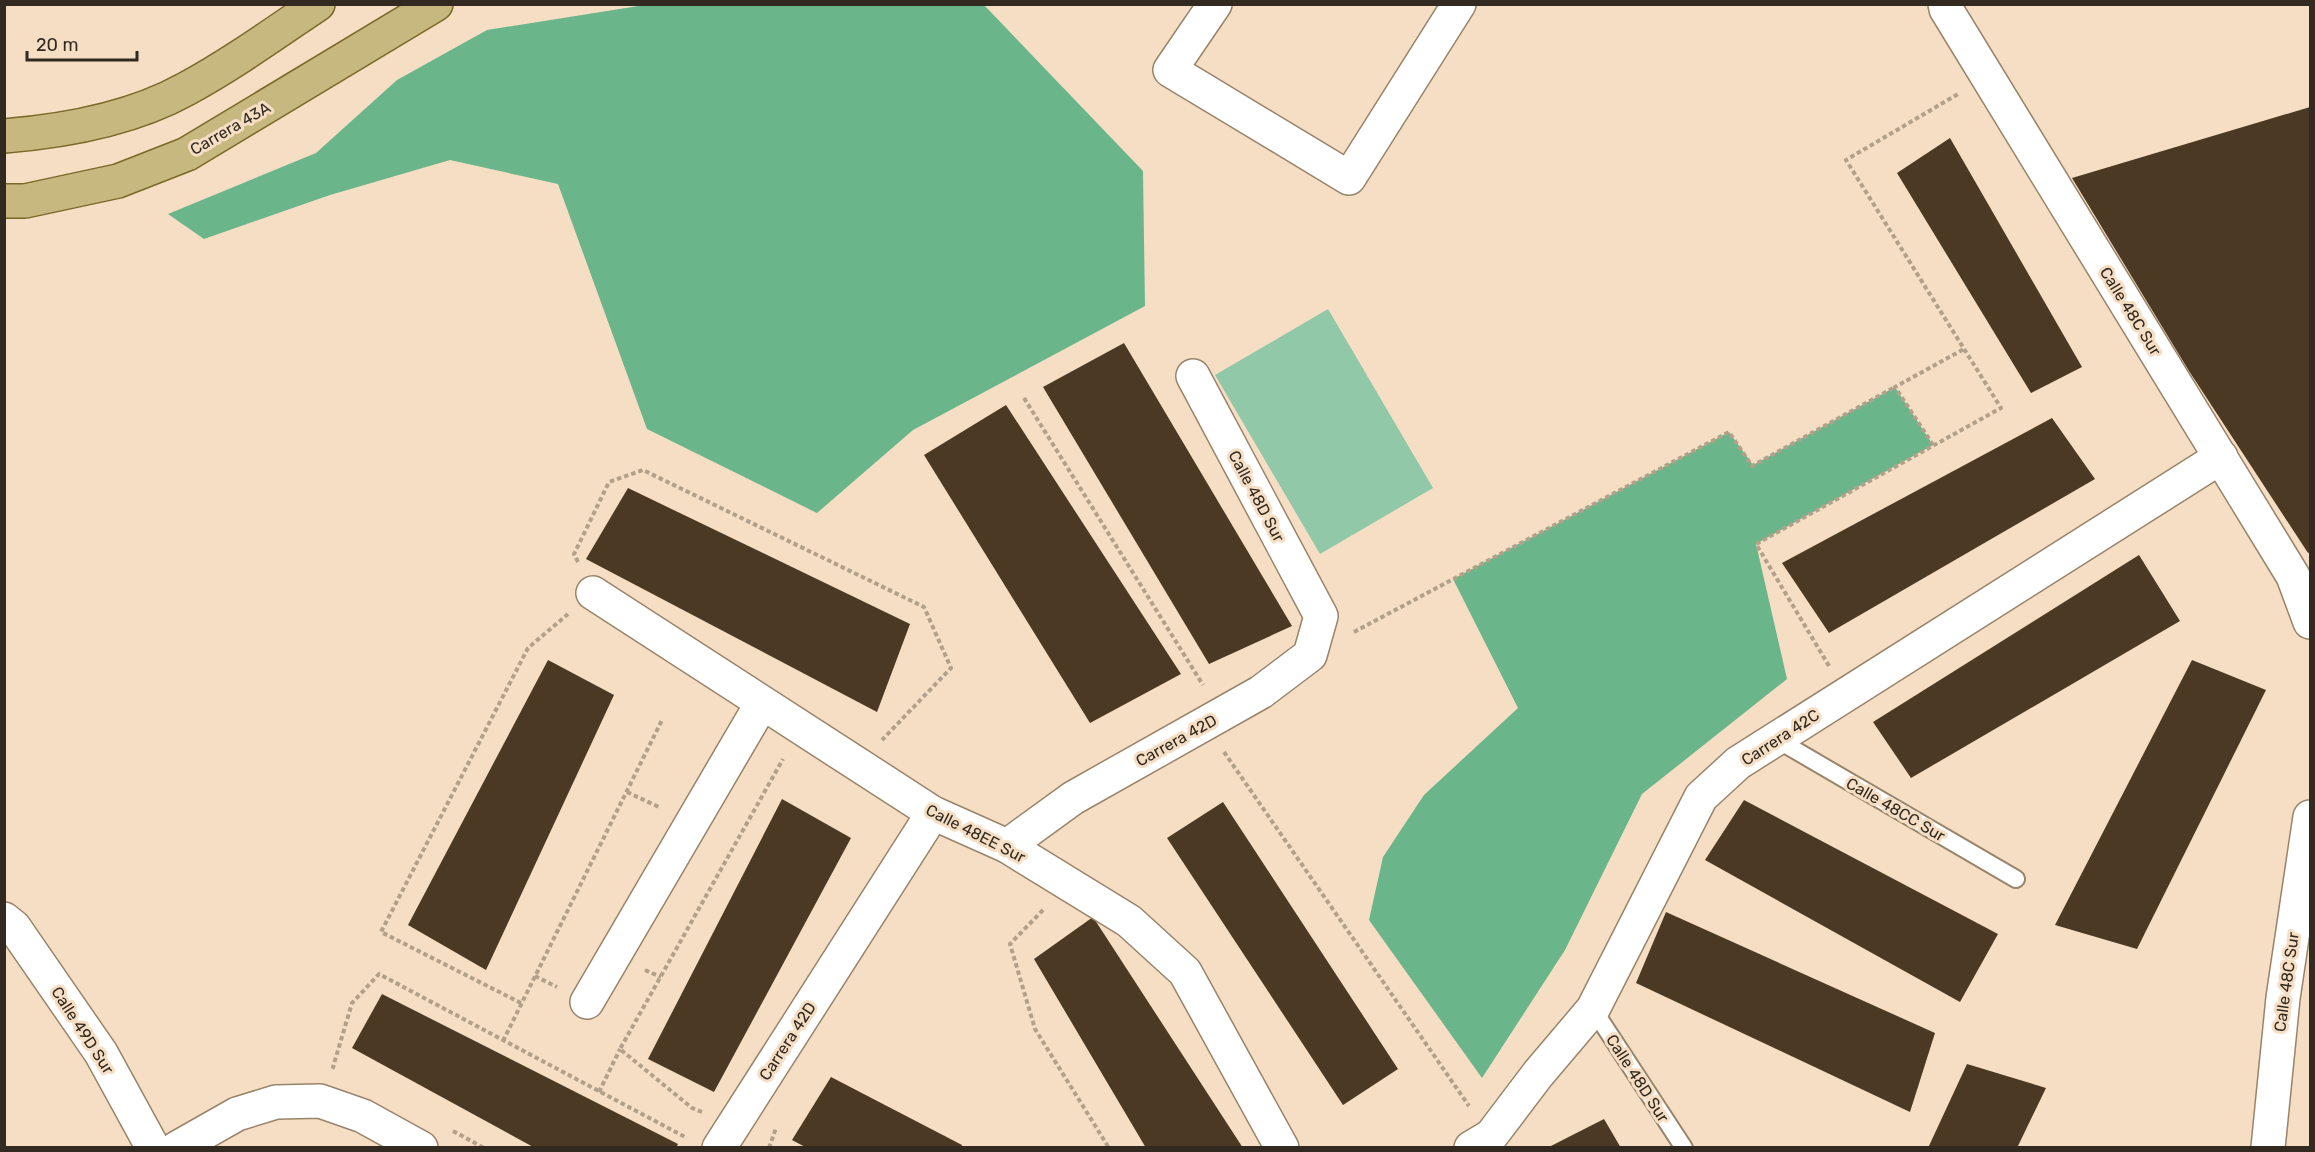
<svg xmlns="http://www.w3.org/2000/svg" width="2315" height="1152" viewBox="0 0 2315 1152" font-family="Rubik,sans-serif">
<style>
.green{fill:#91c8a7}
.forest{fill:#6ab58a}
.building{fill:#4b3923}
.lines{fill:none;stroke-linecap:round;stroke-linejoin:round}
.lane-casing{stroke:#98846b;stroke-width:20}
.street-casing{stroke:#98846b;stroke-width:36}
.primary-casing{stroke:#7a6827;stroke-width:36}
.path{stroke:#b2a08b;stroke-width:4;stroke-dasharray:4.5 3;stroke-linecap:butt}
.lane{stroke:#fff;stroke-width:16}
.street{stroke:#fff;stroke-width:33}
.primary{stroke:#c7b880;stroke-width:33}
.labels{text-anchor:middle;stroke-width:6;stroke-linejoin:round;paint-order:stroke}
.street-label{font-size:16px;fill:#322a20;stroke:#f5dec3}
</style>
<rect width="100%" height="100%" fill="#f5dec3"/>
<polygon class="green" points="1328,309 1433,488 1320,554 1215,375"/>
<g class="forest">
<polygon points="651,4 984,5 1143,171 1145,306 913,430 817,513 647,429 558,184 450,160 330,195 204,239 168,214 316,153 397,80 487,30"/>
<polygon points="1895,387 1933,445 1756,544 1787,679 1642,794 1565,950 1482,1078 1369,920 1383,857 1424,795 1518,708 1453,579 1729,432 1753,465"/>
</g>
<g class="building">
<polygon points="2310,107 2310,552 2308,553 2189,371 2072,178"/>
<polygon points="1950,138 2082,367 2031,393 1897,173"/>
<polygon points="1124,343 1292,626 1209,664 1043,387"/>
<polygon points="1006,405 1181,674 1090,723 924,455"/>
<polygon points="2052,418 2095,479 1829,633 1782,563"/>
<polygon points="628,488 910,624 877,712 586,559"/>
<polygon points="2139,555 2180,621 1911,778 1873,722"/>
<polygon points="548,660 614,695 486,970 408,925"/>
<polygon points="2192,660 2266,690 2137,949 2055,925"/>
<polygon points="782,799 851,838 714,1092 648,1059"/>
<polygon points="1744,800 1998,934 1960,1002 1705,860"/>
<polygon points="1223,802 1398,1069 1343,1105 1167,838"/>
<polygon points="1666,912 1935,1033 1910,1112 1636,983"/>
<polygon points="1093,917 1243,1148 1146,1148 1034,959"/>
<polygon points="382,994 678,1144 676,1148 535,1148 352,1048"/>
<polygon points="1967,1064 2046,1088 2017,1148 1928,1148"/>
<polygon points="831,1077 962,1145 961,1148 807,1148 792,1140"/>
<polygon points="1604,1119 1621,1148 1547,1148"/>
</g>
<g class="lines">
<defs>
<g id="lane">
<polyline points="1776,739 2016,879"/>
<polyline points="1593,1009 1684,1148"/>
</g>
<g id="street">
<polyline points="1215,4 1170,70 1349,178 1459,4"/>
<polyline points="1945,4 1946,9 2293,576 2310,622"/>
<polyline points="593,593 933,813 1007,846 1129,921 1185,972 1282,1148"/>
<polyline points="1007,846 1073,798 1261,692 1310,655 1321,616 1193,376"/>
<polyline points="4,919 14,927 101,1053 153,1148"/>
<polyline points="587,1002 762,703"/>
<polyline points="177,1148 237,1114 276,1102 320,1101 363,1116 421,1148"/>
<polyline points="719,1148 933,813"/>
<polyline points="1471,1148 1491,1136 1538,1074 1593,1009 1701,797 1738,763 2221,457"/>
<polyline points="2268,1148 2283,998 2310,817"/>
</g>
<g id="primary">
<path d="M4,136c62,-5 128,-17 182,-47 46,-25 89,-56 132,-85"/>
<polyline points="4,201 25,201 118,181 187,154 436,4"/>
</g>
</defs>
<use href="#lane" class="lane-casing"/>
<use href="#street" class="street-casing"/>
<use href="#primary" class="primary-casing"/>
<g class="path">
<polyline points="1024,398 1203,685"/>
<polyline points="1933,445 1895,387 1964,349"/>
<polyline points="578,562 574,554 609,482 643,470 924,607 951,668 882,740"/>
<polyline points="1354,632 1729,432 1752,466 1895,387"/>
<polyline points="1829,666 1756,544 2001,408 1846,160 1958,94"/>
<polyline points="1224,752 1469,1106"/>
<polyline points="627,792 661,808"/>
<polyline points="1043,910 1010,944 1035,1029 1109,1148"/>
<polyline points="645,970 661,977"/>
<polyline points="535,976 557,987"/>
<polyline points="521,1003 381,932 528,648 568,614"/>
<polyline points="503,1041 662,720"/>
<polyline points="335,1068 333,1067 352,1003 379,974 687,1138"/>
<polyline points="599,1092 620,1049"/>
<polyline points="702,1112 692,1108 620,1049 783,759"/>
<polyline points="453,1131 484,1148"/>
<polyline points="769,1148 776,1128"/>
</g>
<use href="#lane" class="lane"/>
<use href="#street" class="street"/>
<use href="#primary" class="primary"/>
</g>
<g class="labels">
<g class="street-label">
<text transform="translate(230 128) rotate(-30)" y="6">Carrera 43A</text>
<text transform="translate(2131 311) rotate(58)" y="6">Calle 48C Sur</text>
<text transform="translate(1257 496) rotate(62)" y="6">Calle 48D Sur</text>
<text transform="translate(1780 737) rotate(-33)" y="6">Carrera 42C</text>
<text transform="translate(1176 740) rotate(-29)" y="6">Carrera 42D</text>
<text transform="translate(1896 809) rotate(30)" y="6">Calle 48CC Sur</text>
<text transform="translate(976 833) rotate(27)" y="6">Calle 48EE Sur</text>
<text transform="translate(2286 982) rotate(-82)" y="6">Calle 48C Sur</text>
<text transform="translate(83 1030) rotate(57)" y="6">Calle 49D Sur</text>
<text transform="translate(787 1041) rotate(-57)" y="6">Carrera 42D</text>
<text transform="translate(1638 1078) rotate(57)" y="6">Calle 48D Sur</text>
</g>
</g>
<rect width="2315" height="1152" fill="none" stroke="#322a20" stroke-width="12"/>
<path d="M27 51v9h110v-9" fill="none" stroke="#322a20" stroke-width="3"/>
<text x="36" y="51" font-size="18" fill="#322a20" stroke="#f5dec3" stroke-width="4.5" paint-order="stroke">20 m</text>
</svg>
